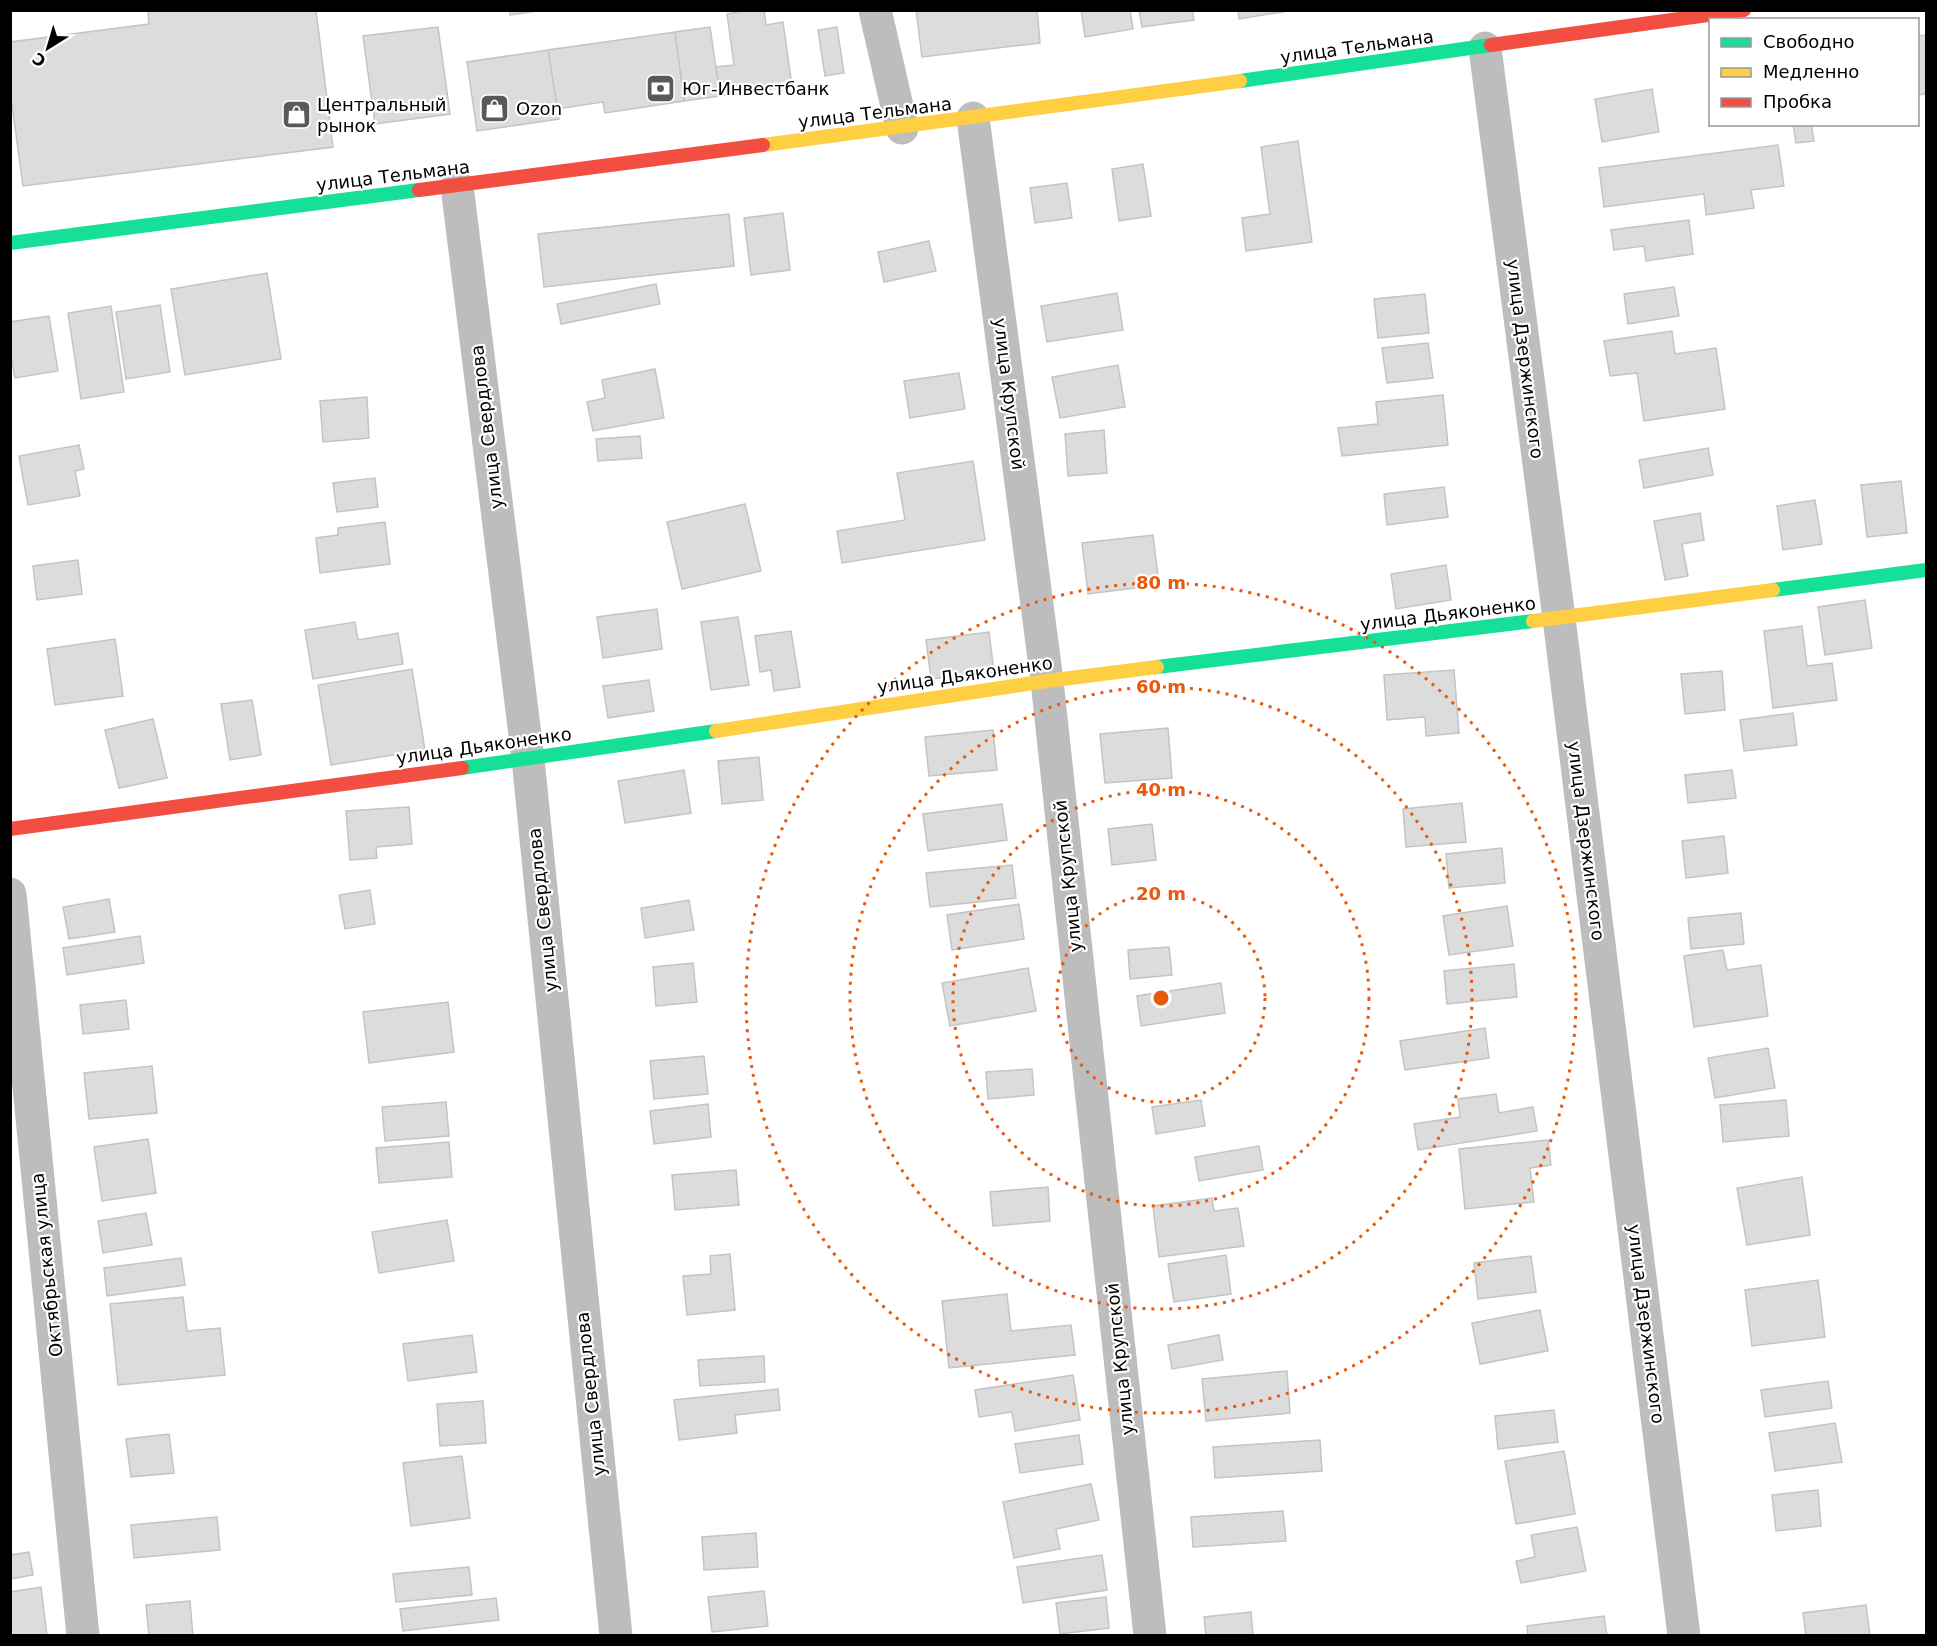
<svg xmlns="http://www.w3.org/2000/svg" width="1937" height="1646" viewBox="0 0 1937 1646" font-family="'DejaVu Sans',sans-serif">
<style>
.building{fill:#dcdcdc;stroke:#c4c4c4;stroke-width:1.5}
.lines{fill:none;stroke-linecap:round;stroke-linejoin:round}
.street{stroke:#bdbdbd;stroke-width:33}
.fast{stroke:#16e098;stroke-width:14}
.slow{stroke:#ffcf43;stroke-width:14}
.jam{stroke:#f24e42;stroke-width:14}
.ring{fill:none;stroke:#e8590c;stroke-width:3;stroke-dasharray:3 6}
.labels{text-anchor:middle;stroke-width:4.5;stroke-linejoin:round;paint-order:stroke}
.street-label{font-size:18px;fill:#000;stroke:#fff}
.poi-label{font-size:18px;fill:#000;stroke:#fff;text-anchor:start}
.centre{fill:#e8590c;stroke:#fff;stroke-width:3}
.ring-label{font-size:18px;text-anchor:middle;font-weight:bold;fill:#e8590c;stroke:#fff;stroke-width:4.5;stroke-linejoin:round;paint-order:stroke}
</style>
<rect width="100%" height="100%" fill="#fff"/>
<g class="building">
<polygon points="148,10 316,10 333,147 23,186 10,90 10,42 149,24"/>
<polygon points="510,10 545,10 510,15"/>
<polygon points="747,10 764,10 766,25 783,22 792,86 720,96 716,67 734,65 727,14"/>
<polygon points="916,10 1037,10 1040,43 922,57"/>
<polygon points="1081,10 1130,10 1133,29 1085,37"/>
<polygon points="1139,10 1192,10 1194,20 1142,27"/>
<polygon points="1238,10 1288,10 1288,11 1239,19"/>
<polygon points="438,27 450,114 375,124 363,36"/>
<polygon points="710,27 720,96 684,101 675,32"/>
<polygon points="837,27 844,73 825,76 818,30"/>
<polygon points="675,32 684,101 605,113 603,102 557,109 548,50"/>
<polygon points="1926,35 1926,94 1918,95 1918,36"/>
<polygon points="548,50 559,119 477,131 467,62"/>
<polygon points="1652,89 1659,132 1602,142 1595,99"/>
<polygon points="1793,124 1811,124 1814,141 1796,143"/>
<polygon points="1298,141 1312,242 1246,251 1242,218 1270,214 1261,147"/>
<polygon points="1778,145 1784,186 1751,190 1754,208 1706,215 1704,194 1604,207 1599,168"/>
<polygon points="1143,164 1151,216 1119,221 1112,169"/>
<polygon points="1067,183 1072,218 1035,223 1030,188"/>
<polygon points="783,213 790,270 751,275 744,218"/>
<polygon points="729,214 734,266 544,287 538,234"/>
<polygon points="1689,220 1693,254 1646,261 1644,246 1614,250 1611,230"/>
<polygon points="929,241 936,271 884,282 878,252"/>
<polygon points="267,273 281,359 185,375 171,289"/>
<polygon points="656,284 660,304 561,324 557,304"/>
<polygon points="1674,287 1679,316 1628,324 1624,294"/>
<polygon points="1117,293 1123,330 1047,342 1041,306"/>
<polygon points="1425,294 1429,333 1378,338 1374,299"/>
<polygon points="160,305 170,372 126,379 116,312"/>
<polygon points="111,306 124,392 81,399 68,313"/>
<polygon points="49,316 58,371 15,378 10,351 10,322"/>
<polygon points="1672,331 1675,354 1716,348 1725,409 1644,421 1637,373 1610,376 1604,341"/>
<polygon points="1428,343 1433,378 1387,383 1382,348"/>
<polygon points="1118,365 1125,407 1060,418 1052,377"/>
<polygon points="655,369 664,418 593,431 587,402 605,398 602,380"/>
<polygon points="959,373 965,409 910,418 904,381"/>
<polygon points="1443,395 1448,445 1342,456 1338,428 1378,424 1376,402"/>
<polygon points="367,397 369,438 323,442 320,401"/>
<polygon points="1104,430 1107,473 1068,476 1065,434"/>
<polygon points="640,436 642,458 598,461 596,439"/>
<polygon points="79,445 84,469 75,471 80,496 28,505 19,456"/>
<polygon points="1708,448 1713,475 1644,488 1639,460"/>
<polygon points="973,461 985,540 842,563 837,531 905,520 897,473"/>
<polygon points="375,478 378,507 337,512 333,483"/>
<polygon points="1901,481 1907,533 1867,537 1861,485"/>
<polygon points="1444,487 1448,517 1387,525 1384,494"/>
<polygon points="1815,500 1822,544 1783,550 1777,506"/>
<polygon points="745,504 761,571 682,589 667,522"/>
<polygon points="1700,513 1704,540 1682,544 1688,576 1665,580 1654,521"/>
<polygon points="385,522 390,564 320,573 316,538 338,535 338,528"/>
<polygon points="1153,535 1159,585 1088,594 1082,543"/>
<polygon points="78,560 82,594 37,600 33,566"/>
<polygon points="1446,565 1451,600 1396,609 1391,574"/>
<polygon points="1865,600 1872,648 1825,655 1818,607"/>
<polygon points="657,609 662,649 603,658 597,617"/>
<polygon points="738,617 749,685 711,690 701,622"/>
<polygon points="355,622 358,640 398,633 403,664 313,679 305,630"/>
<polygon points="1802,626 1807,666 1832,663 1837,700 1773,708 1764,631"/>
<polygon points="791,631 800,687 774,691 771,670 760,672 755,636"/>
<polygon points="989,632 994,672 931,679 926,640"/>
<polygon points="115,639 123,696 55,705 47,649"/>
<polygon points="412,669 425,750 331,765 318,685"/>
<polygon points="1454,670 1459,733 1426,736 1425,717 1387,720 1384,675"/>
<polygon points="1722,671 1725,710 1685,714 1681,674"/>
<polygon points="649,680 654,711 608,718 603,686"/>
<polygon points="252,700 261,755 230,760 221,704"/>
<polygon points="1793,713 1797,745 1744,751 1740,720"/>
<polygon points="153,719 167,778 119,788 105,730"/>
<polygon points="1168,728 1172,778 1105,783 1100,734"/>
<polygon points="993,730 997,770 929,776 925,737"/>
<polygon points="759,757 763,800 722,804 718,761"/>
<polygon points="684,770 691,813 625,823 618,781"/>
<polygon points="1732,770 1736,798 1688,803 1685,775"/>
<polygon points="1462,803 1466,842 1406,847 1403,809"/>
<polygon points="1002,804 1007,840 928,851 923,814"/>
<polygon points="409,807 412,844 376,847 377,858 350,860 346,811"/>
<polygon points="1152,824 1156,860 1112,865 1108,829"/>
<polygon points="1724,836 1728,873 1686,878 1682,841"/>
<polygon points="1502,848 1505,883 1449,888 1446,854"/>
<polygon points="1012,865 1016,898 930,907 926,873"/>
<polygon points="370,890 375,924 345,929 339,895"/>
<polygon points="109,899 115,932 69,939 63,907"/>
<polygon points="689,900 694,930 645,938 641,908"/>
<polygon points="1019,904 1024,939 952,950 947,915"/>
<polygon points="1507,906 1513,946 1449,955 1443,916"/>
<polygon points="1741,913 1744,944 1691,949 1688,918"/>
<polygon points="140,936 144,963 67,975 63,948"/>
<polygon points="1169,947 1172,975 1130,979 1128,950"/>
<polygon points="1723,950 1727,970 1761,965 1768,1016 1694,1027 1684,956"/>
<polygon points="693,963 697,1002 656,1006 653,967"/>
<polygon points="1514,964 1517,997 1447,1004 1444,971"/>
<polygon points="1028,968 1036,1011 950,1026 942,983"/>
<polygon points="1221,983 1225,1013 1141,1026 1137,996"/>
<polygon points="126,1000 129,1029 83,1034 80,1005"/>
<polygon points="448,1002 454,1052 369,1063 363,1012"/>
<polygon points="1485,1028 1489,1058 1405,1070 1400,1041"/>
<polygon points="1768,1048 1775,1088 1715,1098 1708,1058"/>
<polygon points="704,1056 708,1094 654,1099 650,1061"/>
<polygon points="152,1066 157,1113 89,1119 84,1073"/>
<polygon points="1032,1069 1034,1095 988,1099 986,1072"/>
<polygon points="1496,1094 1499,1113 1533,1107 1537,1131 1418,1150 1414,1124 1460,1117 1458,1099"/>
<polygon points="1201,1100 1205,1126 1156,1134 1152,1107"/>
<polygon points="1786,1100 1789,1136 1723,1142 1720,1105"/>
<polygon points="446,1102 449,1136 385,1141 382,1107"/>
<polygon points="708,1104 711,1137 654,1144 650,1111"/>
<polygon points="148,1139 156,1193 102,1201 94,1147"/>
<polygon points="1548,1140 1551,1165 1530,1168 1534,1202 1465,1209 1459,1149"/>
<polygon points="449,1142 452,1177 379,1183 376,1148"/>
<polygon points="1259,1146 1263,1170 1199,1181 1195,1157"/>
<polygon points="736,1170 739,1205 675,1210 672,1175"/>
<polygon points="1802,1177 1810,1235 1747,1245 1737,1188"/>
<polygon points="1048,1187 1050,1221 993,1226 990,1192"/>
<polygon points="1212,1198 1214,1211 1238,1208 1244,1246 1159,1257 1153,1206"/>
<polygon points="146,1213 152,1245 103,1253 98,1221"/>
<polygon points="447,1220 454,1261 379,1273 372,1232"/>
<polygon points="730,1254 735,1310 687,1315 683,1276 711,1274 710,1256"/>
<polygon points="1226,1255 1231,1294 1174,1302 1168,1264"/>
<polygon points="1531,1256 1536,1292 1478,1299 1474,1263"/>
<polygon points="181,1258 185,1285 107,1296 104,1268"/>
<polygon points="1818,1280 1825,1337 1752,1346 1745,1290"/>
<polygon points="1007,1294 1011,1331 1071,1325 1075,1355 949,1368 942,1301"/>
<polygon points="183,1297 187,1331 220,1328 225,1375 118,1385 110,1304"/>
<polygon points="1540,1310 1548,1351 1480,1364 1472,1323"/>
<polygon points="472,1335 477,1372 408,1381 403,1344"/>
<polygon points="1219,1335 1223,1360 1172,1369 1168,1345"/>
<polygon points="764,1356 765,1382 700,1386 698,1360"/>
<polygon points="1287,1371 1290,1413 1206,1421 1202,1379"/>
<polygon points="1073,1375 1080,1420 1015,1431 1012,1412 979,1417 975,1390"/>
<polygon points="1828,1381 1832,1408 1765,1417 1761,1390"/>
<polygon points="778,1389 780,1410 735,1415 737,1433 679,1440 674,1400"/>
<polygon points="483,1401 486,1443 440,1446 437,1404"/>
<polygon points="1554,1410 1558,1442 1498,1449 1495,1416"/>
<polygon points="1835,1423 1842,1462 1775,1471 1769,1433"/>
<polygon points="169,1434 174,1473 131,1477 126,1439"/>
<polygon points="1079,1435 1083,1464 1020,1473 1015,1444"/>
<polygon points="1320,1440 1322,1471 1215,1478 1213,1447"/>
<polygon points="1564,1451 1575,1514 1516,1524 1505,1461"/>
<polygon points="462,1456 470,1518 411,1526 403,1463"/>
<polygon points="1091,1484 1099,1520 1056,1529 1060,1549 1014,1558 1003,1502"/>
<polygon points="1818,1490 1821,1526 1776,1531 1772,1495"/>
<polygon points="1283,1511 1286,1541 1193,1547 1191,1517"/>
<polygon points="217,1517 220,1550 134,1558 131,1525"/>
<polygon points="1577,1527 1586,1571 1521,1583 1516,1561 1535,1557 1531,1535"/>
<polygon points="756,1533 758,1567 704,1570 702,1537"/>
<polygon points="29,1552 33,1575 10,1579 10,1555"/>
<polygon points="1102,1555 1107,1590 1023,1603 1017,1567"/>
<polygon points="469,1567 472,1595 396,1602 393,1574"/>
<polygon points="41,1587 47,1636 10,1636 10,1592"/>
<polygon points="764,1591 768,1626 712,1632 708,1597"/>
<polygon points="1106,1597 1109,1628 1060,1634 1056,1603"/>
<polygon points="496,1598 499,1620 403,1631 400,1609"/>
<polygon points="190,1601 193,1636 149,1636 146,1605"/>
<polygon points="1866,1605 1870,1636 1806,1636 1803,1613"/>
<polygon points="1251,1612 1253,1636 1206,1636 1204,1617"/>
<polygon points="1604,1616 1607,1636 1528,1636 1527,1626"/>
</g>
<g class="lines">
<g class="street">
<polyline points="875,10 902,128"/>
<polyline points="1485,48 1559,618 1684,1636"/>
<polyline points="973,118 1047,681 1150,1636"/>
<polyline points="457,186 528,759 616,1636"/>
<polyline points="10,894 83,1636"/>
</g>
<g class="fast">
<polyline points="1240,81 1491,45"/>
<polyline points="10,243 419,190"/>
<polyline points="1773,590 1926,570"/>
<polyline points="1157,667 1533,621"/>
<polyline points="462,768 716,731"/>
</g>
<g class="slow">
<polyline points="763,145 1240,81"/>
<polyline points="1533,621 1773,590"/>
<polyline points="716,731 1047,681 1157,667"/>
</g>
<g class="jam">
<polyline points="1491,45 1744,10"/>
<polyline points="419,190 763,145"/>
<polyline points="10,829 462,768"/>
</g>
</g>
<g class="ring">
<circle cx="1161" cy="998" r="104"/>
<circle cx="1161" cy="998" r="208"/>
<circle cx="1161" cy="998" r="311"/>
<circle cx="1161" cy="998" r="415"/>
</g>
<defs>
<symbol id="bank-square" viewBox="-11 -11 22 22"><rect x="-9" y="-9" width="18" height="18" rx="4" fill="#595959" stroke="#fff"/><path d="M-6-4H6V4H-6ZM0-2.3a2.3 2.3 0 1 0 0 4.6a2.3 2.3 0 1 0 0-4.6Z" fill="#fff"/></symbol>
<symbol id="shop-square" viewBox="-11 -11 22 22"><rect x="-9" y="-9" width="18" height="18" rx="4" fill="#595959" stroke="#fff"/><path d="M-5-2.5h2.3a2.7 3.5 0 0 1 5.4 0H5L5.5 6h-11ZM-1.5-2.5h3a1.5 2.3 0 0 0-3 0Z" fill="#fff"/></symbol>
</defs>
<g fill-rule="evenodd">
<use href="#bank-square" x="644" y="72" width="33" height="33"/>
<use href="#shop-square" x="478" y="92" width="33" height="33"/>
<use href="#shop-square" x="280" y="98" width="33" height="33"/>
</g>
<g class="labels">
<g class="street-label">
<text transform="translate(1357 47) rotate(-8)" y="6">улица Тельмана</text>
<text transform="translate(875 113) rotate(-7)" y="6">улица Тельмана</text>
<text transform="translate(393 176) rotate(-7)" y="6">улица Тельмана</text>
<text transform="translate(1525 359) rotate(83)" y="6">улица Дзержинского</text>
<text transform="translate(1009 394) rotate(83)" y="6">улица Крупской</text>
<text transform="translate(487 427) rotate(-97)" y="6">улица Свердлова</text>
<text transform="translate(1448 614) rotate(-7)" y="6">улица Дьяконенко</text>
<text transform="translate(965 675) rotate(-8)" y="6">улица Дьяконенко</text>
<text transform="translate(484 746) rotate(-8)" y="6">улица Дьяконенко</text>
<text transform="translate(1586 841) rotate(83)" y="6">улица Дзержинского</text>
<text transform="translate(1068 876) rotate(-96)" y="6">улица Крупской</text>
<text transform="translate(543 910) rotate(-96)" y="6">улица Свердлова</text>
<text transform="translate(47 1265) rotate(-96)" y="6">Октябрьская улица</text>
<text transform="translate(1646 1324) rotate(83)" y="6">улица Дзержинского</text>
<text transform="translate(1120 1359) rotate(-96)" y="6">улица Крупской</text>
<text transform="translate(591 1394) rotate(-96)" y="6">улица Свердлова</text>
</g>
<g class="poi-label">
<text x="682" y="95">Юг-Инвестбанк</text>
<text x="317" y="111">Центральный<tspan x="317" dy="21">рынок</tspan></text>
<text x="516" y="115">Ozon</text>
</g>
</g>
<circle cx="1161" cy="998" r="9" class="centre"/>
<g class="ring-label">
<text x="1161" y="589">80 m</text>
<text x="1161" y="693">60 m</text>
<text x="1161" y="796">40 m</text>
<text x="1161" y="900">20 m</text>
</g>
<rect width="1937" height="1646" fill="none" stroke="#000000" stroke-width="24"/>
<rect x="1709" y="18" width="210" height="108" fill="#ffffff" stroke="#999999" stroke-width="1.5"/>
<rect x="1721" y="38" width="30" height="9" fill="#16e098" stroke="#999999" stroke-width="1.5"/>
<text x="1763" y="48" font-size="18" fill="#000000">Свободно</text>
<rect x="1721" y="68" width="30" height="9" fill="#ffcf43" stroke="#999999" stroke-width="1.5"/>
<text x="1763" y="78" font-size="18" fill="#000000">Медленно</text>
<rect x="1721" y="98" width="30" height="9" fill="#f24e42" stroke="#999999" stroke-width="1.5"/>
<text x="1763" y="108" font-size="18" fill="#000000">Пробка</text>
<g transform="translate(48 48) rotate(217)" stroke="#ffffff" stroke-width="4.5" paint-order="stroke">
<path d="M0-4.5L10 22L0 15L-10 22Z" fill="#000000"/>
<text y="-9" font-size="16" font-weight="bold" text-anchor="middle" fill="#000000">С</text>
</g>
</svg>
